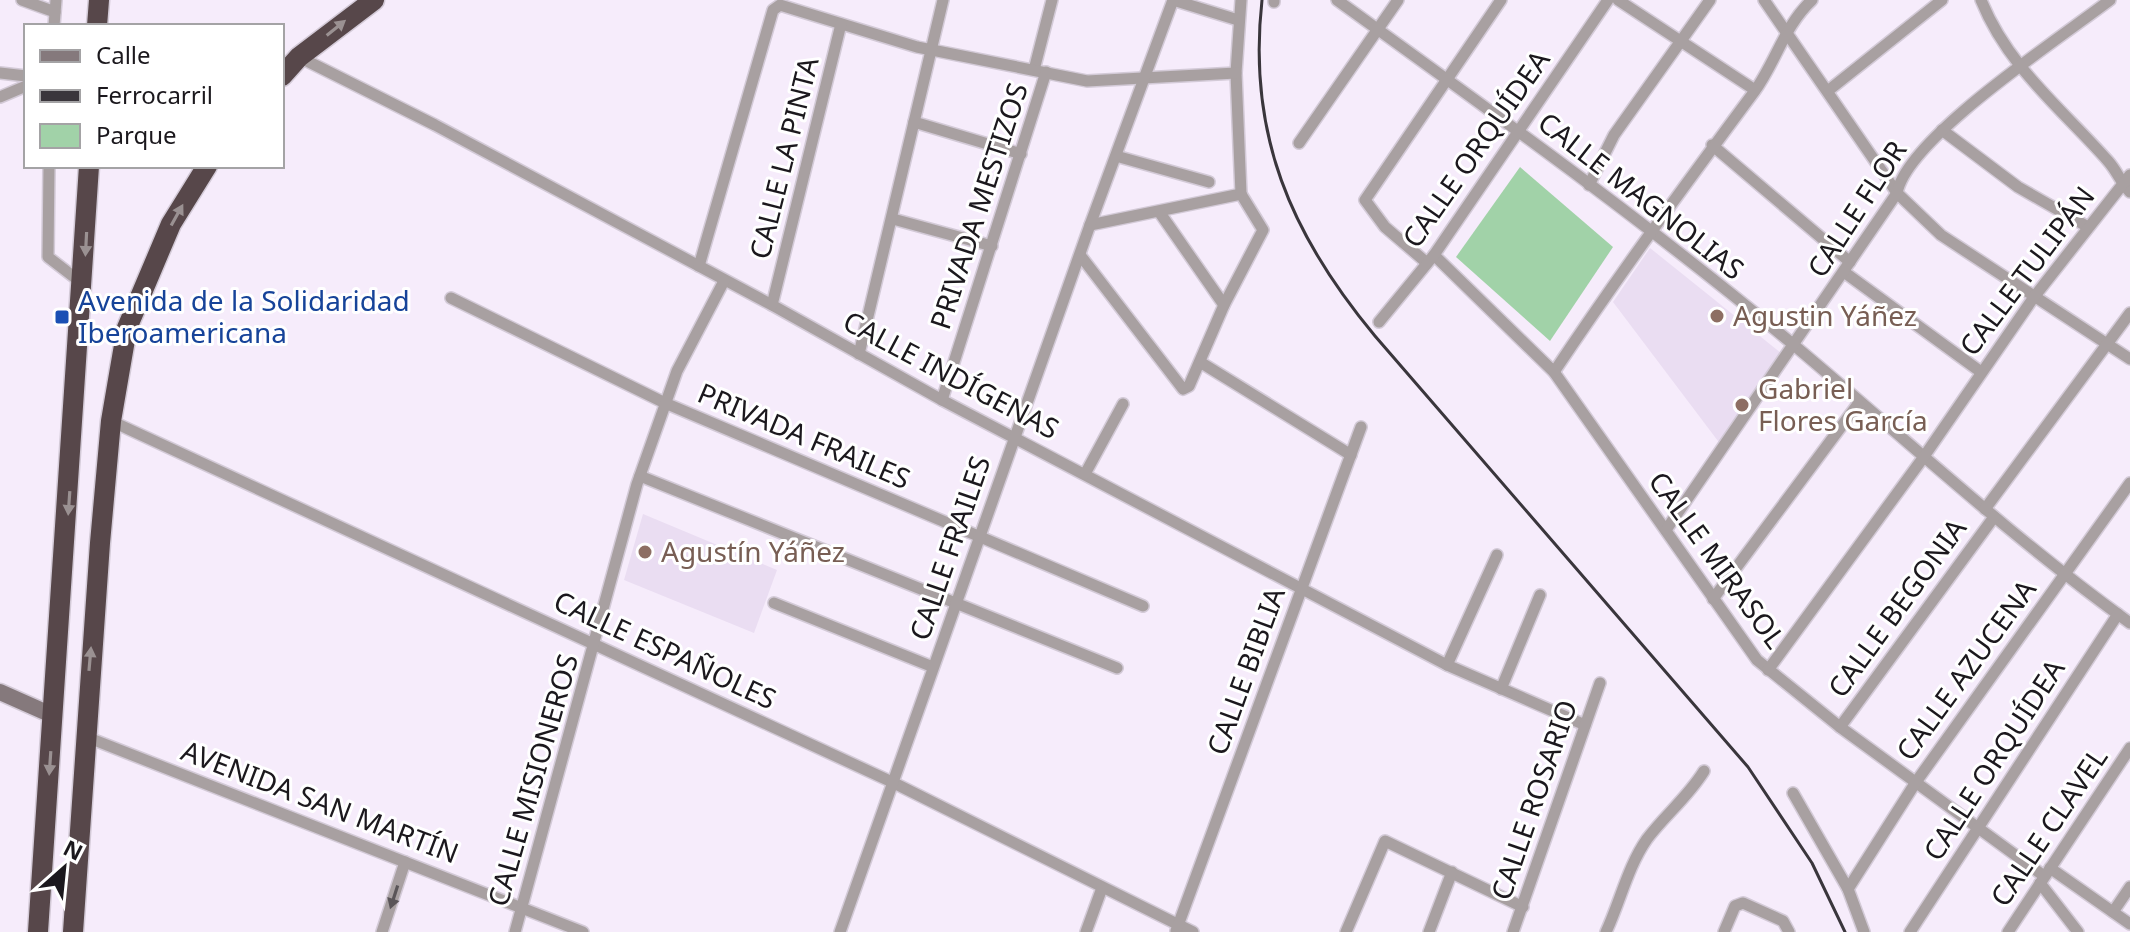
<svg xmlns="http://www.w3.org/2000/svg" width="2130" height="932" viewBox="0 0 2130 932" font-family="'Noto Sans',sans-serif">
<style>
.built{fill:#eaddf2}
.green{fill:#a1d2a8}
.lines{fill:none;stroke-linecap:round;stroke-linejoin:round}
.street-casing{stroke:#d3cad7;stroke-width:14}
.secondary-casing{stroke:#d3cad7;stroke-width:19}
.highway-casing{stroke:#d3cad7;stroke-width:23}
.street{stroke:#a8a0a1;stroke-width:11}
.secondary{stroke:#85797c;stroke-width:16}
.highway{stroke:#57474a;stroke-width:20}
.rail{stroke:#3a363c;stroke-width:3}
.oneway{fill:#9a9192}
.oneway2{fill:#5a5558}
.education-dot{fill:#8d6e63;stroke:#fff;stroke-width:3}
.transit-dot{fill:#1a4fb4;stroke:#fff;stroke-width:3}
.labels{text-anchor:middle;stroke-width:6;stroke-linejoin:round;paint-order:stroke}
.street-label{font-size:28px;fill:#1b181d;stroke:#fff}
.transit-label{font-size:28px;fill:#164399;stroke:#fff;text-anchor:start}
.education-label{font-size:28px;fill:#785e54;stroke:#fff;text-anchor:start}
</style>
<rect width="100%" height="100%" fill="#f6ecfb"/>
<g class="built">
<polygon points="1650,248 1781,353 1721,445 1613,302"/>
<polygon points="643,514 777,570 754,633 624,580"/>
</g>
<polygon class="green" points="1520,167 1613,247 1550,341 1456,257"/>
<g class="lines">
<defs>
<g id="street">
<polyline points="22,0 55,12"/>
<polyline points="1173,0 1238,20"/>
<polyline points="1241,0 1236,73 1241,194"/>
<path d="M1337,0c155,112 311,223 458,346 111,93 217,192 335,277"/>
<polyline points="1618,0 1755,90"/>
<polyline points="1764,0 1897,193 1941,235 2130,359"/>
<path d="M1981,0c27,67 80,108 127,161 9,10 13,22 22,31"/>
<polyline points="1274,2 1274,0"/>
<polyline points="54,26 56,0"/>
<polyline points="299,57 435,125 772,305 942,400 1447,665 1585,725"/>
<polyline points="1034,70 1052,0"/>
<polyline points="0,73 26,76"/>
<polyline points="1829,90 1942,0"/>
<polyline points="0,97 26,86"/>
<polyline points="914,122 1021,154"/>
<polyline points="1942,130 2018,187 2088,227"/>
<polyline points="1299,143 1398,0"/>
<polyline points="1712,145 1850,262"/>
<polyline points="1116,156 1209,182"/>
<polyline points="49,166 48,257 83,284"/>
<polyline points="1589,185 1614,135 1710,0"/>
<polyline points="1160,213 1224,305"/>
<polyline points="893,219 992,246"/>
<polyline points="1090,225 1241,194"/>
<polyline points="1080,255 1183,389 1189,386 1224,305 1263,230 1241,194"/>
<polyline points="1434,255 1554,372 1757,660 1840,727 2044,876"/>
<polyline points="1427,263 1385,227 1365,200 1501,0"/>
<polyline points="699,266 773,10 780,5 917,47 1087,81 1236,73"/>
<polyline points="1844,272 1981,372"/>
<polyline points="451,298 665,403 1143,606"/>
<polyline points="772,305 841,24"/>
<polyline points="1379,322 1434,255 1608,0"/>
<polyline points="859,354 943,0"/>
<polyline points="1200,362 1351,455"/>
<path d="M1554,372c64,-96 131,-187 200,-280 22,-30 30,-66 58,-92"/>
<polyline points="942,400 1046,72"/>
<polyline points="111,421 892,782 1193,932"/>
<polyline points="1085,474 1123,404"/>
<polyline points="640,476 1117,668"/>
<polyline points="1985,509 2130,313"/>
<path d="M1666,530l231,-337c10,-55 165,-156 213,-193"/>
<polyline points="1713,599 1858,404"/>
<polyline points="774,603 933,667"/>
<polyline points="1447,665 1497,555"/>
<polyline points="1768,670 1923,458 2034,297 2130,175"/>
<polyline points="1501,689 1540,595"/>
<polyline points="1840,727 1994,517"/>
<polyline points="84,736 583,932"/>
<polyline points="1793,793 1848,889 1864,932"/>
<polyline points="2050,868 2130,924"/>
<polyline points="2040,883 2078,932"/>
<polyline points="1848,889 1916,782 2130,483"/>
<polyline points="2113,912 2130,887"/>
<polyline points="1176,931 1361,427"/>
<polyline points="382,932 405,862"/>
<polyline points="515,932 637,484 677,371 724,281"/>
<polyline points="840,932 1090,225 1173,0"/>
<polyline points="1086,932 1102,888"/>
<polyline points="1346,932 1385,841 1523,907"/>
<polyline points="1429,932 1452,872"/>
<polyline points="1513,932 1600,683"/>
<path d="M1606,932c14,-30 22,-66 41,-93 18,-24 41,-42 57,-68"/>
<polyline points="1724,932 1735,906 1743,903 1783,921 1789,932"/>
<polyline points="1910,932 2118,614"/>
<polyline points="2008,932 2130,748"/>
</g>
<polyline id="secondary" points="0,692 54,716"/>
<g id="highway">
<polyline points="97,26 99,0"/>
<polyline points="282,76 299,57 374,0"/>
<polyline points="38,932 89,166"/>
<polyline points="73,932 100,543 111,421 127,328 171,224 207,166"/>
</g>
</defs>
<use href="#street" class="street-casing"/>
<use href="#secondary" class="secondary-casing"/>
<use href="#highway" class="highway-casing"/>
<use href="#street" class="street"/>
<use href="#secondary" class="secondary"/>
<use href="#highway" class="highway"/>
<path class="rail" d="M1262,0c-15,134 29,235 113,336l373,431 64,96 33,69"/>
</g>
<defs><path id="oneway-solid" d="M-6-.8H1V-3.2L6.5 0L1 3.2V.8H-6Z" transform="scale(2)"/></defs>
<g class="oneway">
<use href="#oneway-solid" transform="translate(336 28) rotate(-39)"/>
<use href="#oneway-solid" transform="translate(177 215) rotate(-61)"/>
<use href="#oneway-solid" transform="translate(86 244) rotate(93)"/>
<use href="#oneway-solid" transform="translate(69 503) rotate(94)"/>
<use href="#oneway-solid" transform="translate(90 659) rotate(-85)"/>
<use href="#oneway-solid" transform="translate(50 763) rotate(94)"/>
</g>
<use class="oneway2" href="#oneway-solid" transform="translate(394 897) rotate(108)"/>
<g class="education-dot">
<circle cx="1717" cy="316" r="8"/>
<circle cx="1742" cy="405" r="8"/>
<circle cx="645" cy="552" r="8"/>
</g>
<rect class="transit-dot" x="54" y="309" width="16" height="16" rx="4"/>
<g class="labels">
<g class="street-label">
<text transform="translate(1476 149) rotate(-55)" y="10">CALLE ORQUÍDEA</text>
<text transform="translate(784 158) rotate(-76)" y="10">CALLE LA PINTA</text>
<text transform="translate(1641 196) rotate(38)" y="10">CALLE MAGNOLIAS</text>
<text transform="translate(979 206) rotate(-72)" y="10">PRIVADA MESTIZOS</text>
<text transform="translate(1857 209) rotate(-57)" y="10">CALLE FLOR</text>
<text transform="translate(2027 271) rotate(-53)" y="10">CALLE TULIPÁN</text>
<text transform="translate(951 375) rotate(28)" y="10">CALLE INDÍGENAS</text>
<text transform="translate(804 436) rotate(23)" y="10">PRIVADA FRAILES</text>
<text transform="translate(950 548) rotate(-71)" y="10">CALLE FRAILES</text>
<text transform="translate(1717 560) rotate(54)" y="10">CALLE MIRASOL</text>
<text transform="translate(1897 608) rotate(-54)" y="10">CALLE BEGONIA</text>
<text transform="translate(665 650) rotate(25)" y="10">CALLE ESPAÑOLES</text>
<text transform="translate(1966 670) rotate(-54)" y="10">CALLE AZUCENA</text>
<text transform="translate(1246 671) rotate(-70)" y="10">CALLE BIBLIA</text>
<text transform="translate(1994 760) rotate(-57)" y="10">CALLE ORQUÍDEA</text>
<text transform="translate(533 780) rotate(-74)" y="10">CALLE MISIONEROS</text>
<text transform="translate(1534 800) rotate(-71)" y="10">CALLE ROSARIO</text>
<text transform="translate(320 802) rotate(21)" y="10">AVENIDA SAN MARTÍN</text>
<text transform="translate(2049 827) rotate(-56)" y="10">CALLE CLAVEL</text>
</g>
<g class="transit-label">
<text x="78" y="311">Avenida de la Solidaridad<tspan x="78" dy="32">Iberoamericana</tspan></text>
</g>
<g class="education-label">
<text x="1733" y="326">Agustin Yáñez</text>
<text x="1758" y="399">Gabriel<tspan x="1758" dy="32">Flores García</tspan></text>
<text x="661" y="562">Agustín Yáñez</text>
</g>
</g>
<rect x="24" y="24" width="260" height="144" fill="#ffffff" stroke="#a4a3a5" stroke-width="2"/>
<rect x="40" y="50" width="40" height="12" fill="#85797c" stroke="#a4a3a5" stroke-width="2"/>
<text x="96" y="64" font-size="24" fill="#1b181d">Calle</text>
<rect x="40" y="90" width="40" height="12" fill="#3a363c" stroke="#a4a3a5" stroke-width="2"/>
<text x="96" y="104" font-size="24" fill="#1b181d">Ferrocarril</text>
<rect x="40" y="124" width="40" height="24" fill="#a1d2a8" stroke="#a4a3a5" stroke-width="2"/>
<text x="96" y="144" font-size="24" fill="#1b181d">Parque</text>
<g transform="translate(64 868) rotate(27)" stroke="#ffffff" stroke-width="6" paint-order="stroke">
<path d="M0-6L14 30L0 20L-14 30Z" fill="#1b181d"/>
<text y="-12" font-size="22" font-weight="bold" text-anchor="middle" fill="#1b181d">N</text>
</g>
</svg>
